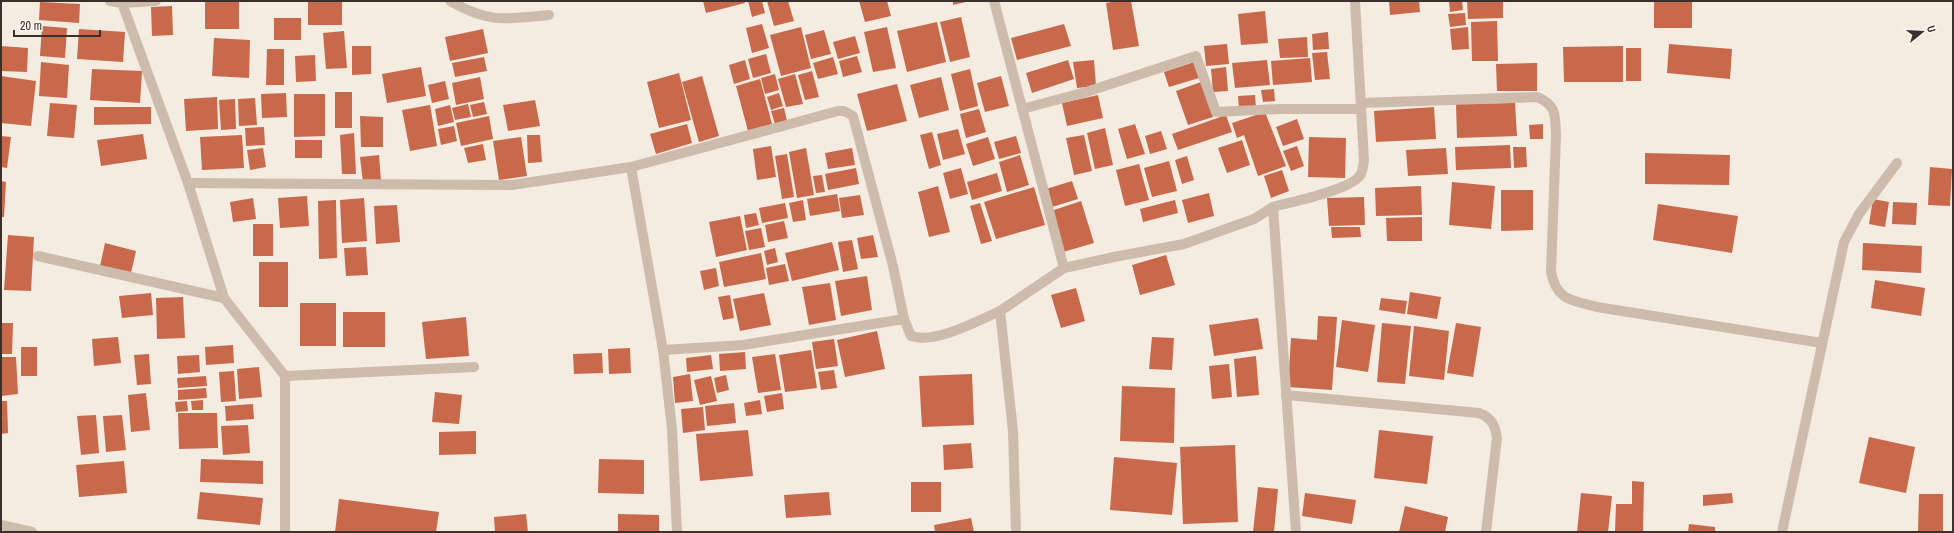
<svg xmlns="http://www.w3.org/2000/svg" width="1954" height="533" viewBox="0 0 1954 533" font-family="'Archivo Narrow',sans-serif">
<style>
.building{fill:#c8694b}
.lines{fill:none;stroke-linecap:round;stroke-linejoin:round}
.service{stroke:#cdbbac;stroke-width:10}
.minor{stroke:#cdbbac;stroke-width:10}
</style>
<rect width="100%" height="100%" fill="#f4ebe1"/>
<g class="building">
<rect x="308" y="1" width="34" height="24"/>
<polygon points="703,1 744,1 745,3 706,13"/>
<polygon points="748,1 762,1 765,13 752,17"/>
<polygon points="767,1 788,1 794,21 774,26"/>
<polygon points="859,1 887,1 891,16 865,22"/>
<polygon points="953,1 966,1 966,2 953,5"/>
<polygon points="1118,1 1131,1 1139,46 1113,50 1106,3"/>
<polygon points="1389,1 1419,1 1420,12 1390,15"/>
<polygon points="1449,1 1462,1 1463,10 1450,12"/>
<polygon points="1467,1 1503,1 1503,18 1468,19"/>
<rect x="1654" y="1" width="38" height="27"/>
<polygon points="40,2 80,4 79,23 39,20"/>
<rect x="205" y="2" width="34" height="27"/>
<polygon points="172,6 173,35 152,36 151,7"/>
<polygon points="1265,11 1268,43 1241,45 1238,14"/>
<polygon points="1465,13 1466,25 1450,27 1448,14"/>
<polygon points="961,17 970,57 950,62 940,22"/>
<rect x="274" y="18" width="27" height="22"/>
<polygon points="1497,21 1498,61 1472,61 1471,22"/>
<polygon points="937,22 946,62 907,72 897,31"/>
<polygon points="762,24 769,48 752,53 746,28"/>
<polygon points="1064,24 1071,46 1017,60 1011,38"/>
<polygon points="42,26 67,28 65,58 40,56"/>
<polygon points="801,27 811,68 781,76 770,35"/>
<polygon points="887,27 896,68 873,72 864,32"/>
<polygon points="1468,27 1469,49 1452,50 1450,29"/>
<polygon points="79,29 125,32 123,62 77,59"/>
<polygon points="483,29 488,53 450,61 445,37"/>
<polygon points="824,30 831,54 811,59 805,35"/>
<polygon points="344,31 347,68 326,69 323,33"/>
<polygon points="1328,32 1329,49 1313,50 1312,34"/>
<polygon points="855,36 860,53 838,59 833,42"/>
<polygon points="1307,37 1308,57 1280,58 1278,39"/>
<polygon points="214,38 250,40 249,78 212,76"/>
<polygon points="1227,44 1229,64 1206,66 1204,46"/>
<polygon points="1669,44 1732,49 1730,79 1667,73"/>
<polygon points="1,46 28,48 27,72 1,71"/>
<polygon points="352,46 371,46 371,74 352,75"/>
<polygon points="1623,46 1623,82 1564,82 1563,47"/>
<rect x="1626" y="48" width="15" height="33"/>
<polygon points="267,49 284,49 284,85 266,85"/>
<polygon points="1327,52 1330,79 1315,80 1312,53"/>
<polygon points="766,54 771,73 753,78 748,59"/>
<polygon points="315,55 316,81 296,82 295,56"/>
<polygon points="857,56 862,72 843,77 839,61"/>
<polygon points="484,57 487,71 455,77 452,63"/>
<polygon points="833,57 838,74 818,79 813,63"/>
<polygon points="1310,58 1312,82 1273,85 1271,61"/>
<polygon points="745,60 750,79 734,84 729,65"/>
<polygon points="1068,60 1074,79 1032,93 1026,73"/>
<polygon points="1094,60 1096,86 1077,88 1073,62"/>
<polygon points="1267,60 1270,85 1235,88 1232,63"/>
<polygon points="41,62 69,65 67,98 39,96"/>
<polygon points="1194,62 1199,78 1169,87 1164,72"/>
<polygon points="1537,63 1537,91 1497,91 1496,64"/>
<polygon points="421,67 426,96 387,103 382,74"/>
<polygon points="1226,67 1228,91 1213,92 1211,69"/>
<polygon points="92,69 142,71 140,103 90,100"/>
<polygon points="970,69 978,106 960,111 951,74"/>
<polygon points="812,71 819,97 805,100 798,75"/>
<polygon points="679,73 691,120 659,128 647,82"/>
<polygon points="775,74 779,90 765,94 761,78"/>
<polygon points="795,74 803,104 786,107 778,79"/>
<polygon points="1,76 36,81 31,126 1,123"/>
<polygon points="702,76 719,136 699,142 682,82"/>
<polygon points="1001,76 1009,106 985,112 977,83"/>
<polygon points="480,77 484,99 456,105 452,83"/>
<polygon points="941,77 949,110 919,118 910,85"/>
<polygon points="760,79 772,124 748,131 736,86"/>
<polygon points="445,81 449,99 432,103 428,85"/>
<polygon points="1201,82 1213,117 1188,125 1176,91"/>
<polygon points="897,84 907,121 867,131 857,94"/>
<polygon points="1274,89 1275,101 1263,102 1261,90"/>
<rect x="335" y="92" width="17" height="36"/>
<polygon points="286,93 287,117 262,118 261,94"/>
<polygon points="779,93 783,106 771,110 767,97"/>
<polygon points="294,94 325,94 325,136 294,137"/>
<polygon points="1098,95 1103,118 1067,126 1062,103"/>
<polygon points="1255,95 1256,108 1239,109 1238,96"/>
<polygon points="217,97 218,129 186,131 184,99"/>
<polygon points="255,98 257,125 239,126 238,99"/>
<polygon points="235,99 236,129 221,130 219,100"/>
<polygon points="535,100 540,126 508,131 503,105"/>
<polygon points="484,102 487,114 473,117 470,105"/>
<polygon points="50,103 77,105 74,138 47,136"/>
<polygon points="1515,103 1517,136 1457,138 1456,104"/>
<polygon points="468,104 471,117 455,120 452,108"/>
<polygon points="430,105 437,146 410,151 402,110"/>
<polygon points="450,105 454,122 438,126 435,109"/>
<polygon points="94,107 151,107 151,124 94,125"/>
<polygon points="1434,107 1436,139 1376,142 1374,111"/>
<polygon points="784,108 787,121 775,124 771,111"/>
<polygon points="979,109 986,132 966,138 960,114"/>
<polygon points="1265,112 1286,166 1258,176 1244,135 1237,138 1232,123"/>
<polygon points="1226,115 1232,132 1178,150 1172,134"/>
<polygon points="360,116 383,117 383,147 361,147"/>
<polygon points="489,116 493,139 461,146 456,123"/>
<polygon points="1297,119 1304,139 1283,146 1276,127"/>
<polygon points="687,124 692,143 656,154 650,134"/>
<polygon points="1135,124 1145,154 1127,159 1118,129"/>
<polygon points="1543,124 1543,139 1530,139 1529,125"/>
<polygon points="454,126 457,141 441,145 438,129"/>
<polygon points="264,127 265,145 246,146 245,128"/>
<polygon points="1105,128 1113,165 1095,169 1087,133"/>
<polygon points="958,129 965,154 943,160 937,134"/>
<polygon points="1161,131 1167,149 1150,154 1145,136"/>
<polygon points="932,132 941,165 929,169 920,135"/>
<polygon points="354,133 356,174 342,174 340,135"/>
<polygon points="143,134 147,159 101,166 97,140"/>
<polygon points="242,135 244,168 202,170 200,137"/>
<polygon points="527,135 540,135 542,162 528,163"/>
<polygon points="1084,135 1092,171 1074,175 1066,138"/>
<polygon points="1,136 11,137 7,168 1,167"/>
<polygon points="1016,136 1021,153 999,159 994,142"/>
<polygon points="521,137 527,176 499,180 493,141"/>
<polygon points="988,137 995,159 973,166 966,144"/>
<polygon points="1309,137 1346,138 1345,178 1308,177"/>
<rect x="295" y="140" width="27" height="18"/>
<polygon points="1242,140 1250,165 1227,173 1218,148"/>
<polygon points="483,144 486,160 468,163 464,148"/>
<polygon points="1510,145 1511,168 1456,170 1455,147"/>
<polygon points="771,146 776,177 757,180 753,149"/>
<polygon points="1297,146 1304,166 1291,171 1283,151"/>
<polygon points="1513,147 1526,147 1527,167 1514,168"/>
<polygon points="263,148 266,167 250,170 247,150"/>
<polygon points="806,148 814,195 797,198 789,152"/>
<polygon points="852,148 855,165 828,169 825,153"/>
<polygon points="1446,148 1448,174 1408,176 1406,150"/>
<polygon points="1645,153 1730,155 1729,185 1645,184"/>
<polygon points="787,154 794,197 782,199 775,156"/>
<polygon points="379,155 381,181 363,183 360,157"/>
<polygon points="1020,155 1029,185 1007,192 999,162"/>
<polygon points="1187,156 1194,180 1182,184 1175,160"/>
<polygon points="1169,161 1177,191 1152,197 1144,168"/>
<polygon points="1139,164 1149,200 1125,206 1116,170"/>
<polygon points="1930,167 1952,169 1950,206 1928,205"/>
<polygon points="856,168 859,184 828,190 825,174"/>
<polygon points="961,168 968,194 950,199 943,173"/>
<polygon points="1282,170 1289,191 1271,198 1264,176"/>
<polygon points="997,173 1002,191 972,200 967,182"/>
<polygon points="822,175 825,192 816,193 813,176"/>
<polygon points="1,181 6,182 4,217 1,217"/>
<polygon points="1072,181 1078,199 1052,207 1046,189"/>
<polygon points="1452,182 1495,186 1491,229 1449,225"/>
<polygon points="938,186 950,232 929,237 918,192"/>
<polygon points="1421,186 1422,215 1376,216 1375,188"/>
<polygon points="1034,187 1045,225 996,239 984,202"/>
<polygon points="1501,190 1533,190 1533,230 1501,231"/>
<polygon points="1209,193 1214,216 1188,223 1182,200"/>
<polygon points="837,194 840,211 810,216 807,199"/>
<polygon points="860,195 864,215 842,218 839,198"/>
<polygon points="307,196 309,226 280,228 278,198"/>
<polygon points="1364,197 1365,225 1329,226 1327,198"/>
<polygon points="253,198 256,219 233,222 230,202"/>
<polygon points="364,198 367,241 342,243 340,200"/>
<polygon points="1873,199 1889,202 1885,227 1869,224"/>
<polygon points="336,200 337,258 319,259 318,201"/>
<polygon points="803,200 806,220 793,222 789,203"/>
<polygon points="1175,200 1178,213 1143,222 1140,209"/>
<polygon points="1081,201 1094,243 1063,252 1051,211"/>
<polygon points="1893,202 1917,203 1916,225 1892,224"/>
<polygon points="785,203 788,218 762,223 759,208"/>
<polygon points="980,203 992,241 981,244 970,206"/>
<polygon points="1658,204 1738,216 1732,253 1653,240"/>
<polygon points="397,205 400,242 376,244 374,206"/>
<polygon points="756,213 759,225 746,228 744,215"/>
<polygon points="740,216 747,250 716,257 709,222"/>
<polygon points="1422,217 1422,241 1387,241 1386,218"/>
<polygon points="784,221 788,238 768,242 765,225"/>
<rect x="253" y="224" width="20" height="32"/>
<polygon points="1331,227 1360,227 1361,237 1332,238"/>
<polygon points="761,228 765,247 749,250 745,231"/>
<polygon points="8,235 34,237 31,291 4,290"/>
<polygon points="873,235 878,257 861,259 857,238"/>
<polygon points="852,240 858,269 843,272 838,242"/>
<polygon points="832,242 839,270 792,281 785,253"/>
<polygon points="105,243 136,251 131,273 100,266"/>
<polygon points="1863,243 1922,246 1921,273 1862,270"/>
<polygon points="366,247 368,275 346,276 344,248"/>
<polygon points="775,248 778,262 767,265 764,251"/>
<polygon points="761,253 766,279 724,287 719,262"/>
<polygon points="1166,255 1175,285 1140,295 1132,265"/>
<rect x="259" y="262" width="29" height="45"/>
<polygon points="785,264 789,281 769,285 766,268"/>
<polygon points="716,268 719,286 704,290 700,271"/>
<polygon points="867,276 872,310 841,316 835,281"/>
<polygon points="1875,280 1925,288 1921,316 1871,308"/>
<polygon points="830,283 836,320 809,325 802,287"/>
<polygon points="1076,288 1085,321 1061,328 1051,295"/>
<polygon points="1410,292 1441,297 1437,319 1407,314"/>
<polygon points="151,293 153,315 122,318 119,296"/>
<polygon points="764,293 771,325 740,331 733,299"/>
<polygon points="730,295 734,318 723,320 718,297"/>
<polygon points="183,297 185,338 157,339 156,298"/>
<polygon points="1381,298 1407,301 1405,314 1379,310"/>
<rect x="300" y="303" width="36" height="43"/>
<rect x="343" y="312" width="42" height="35"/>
<polygon points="1318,316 1337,317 1332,390 1288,387 1291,338 1317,340"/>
<polygon points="466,317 469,356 426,359 422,322"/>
<polygon points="1258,318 1263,349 1214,356 1209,325"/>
<polygon points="1342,320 1375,325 1368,372 1336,367"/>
<polygon points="1,323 13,323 12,354 1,354"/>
<polygon points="1382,323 1411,326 1405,384 1377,382"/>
<polygon points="1456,323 1481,327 1473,377 1447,373"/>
<polygon points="1414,326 1449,331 1444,380 1409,376"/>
<polygon points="877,331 885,369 845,377 837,340"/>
<polygon points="118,337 121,363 94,366 92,339"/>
<polygon points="1152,337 1174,338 1172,370 1149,369"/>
<polygon points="834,339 838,366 816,369 812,342"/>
<polygon points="233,345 234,363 206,365 205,347"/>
<rect x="21" y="347" width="16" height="29"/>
<polygon points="630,348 631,373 609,374 608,349"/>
<polygon points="811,350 817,388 785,392 779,355"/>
<polygon points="745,352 746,369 720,371 719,354"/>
<polygon points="602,353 603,373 574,374 573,354"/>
<polygon points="149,354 151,384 137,385 134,355"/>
<polygon points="775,354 781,390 758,393 752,357"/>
<polygon points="199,355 200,372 178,374 177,356"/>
<polygon points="711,355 713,369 687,372 686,358"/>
<polygon points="1256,356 1259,395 1237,397 1234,359"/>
<polygon points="1,357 16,357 18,394 1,396"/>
<polygon points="1229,364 1232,397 1212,399 1209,366"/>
<polygon points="259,367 262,397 239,399 237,369"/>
<polygon points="834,370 837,388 821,390 818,372"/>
<polygon points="234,371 236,401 221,402 219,372"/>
<polygon points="690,374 693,401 675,403 673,377"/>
<polygon points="972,374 974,425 922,427 919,376"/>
<polygon points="726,375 729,390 717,393 714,378"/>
<polygon points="206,376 207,386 178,388 177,378"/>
<polygon points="711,376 717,401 700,405 694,380"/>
<polygon points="1122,386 1175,388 1174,443 1120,441"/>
<polygon points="206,388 207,398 178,400 178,390"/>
<polygon points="435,392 462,395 459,424 432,422"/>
<polygon points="146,393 150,430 131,432 128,395"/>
<polygon points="782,393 784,409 767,412 764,396"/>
<polygon points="203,400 203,410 192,410 191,401"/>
<polygon points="760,400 762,414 746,416 744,403"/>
<polygon points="1,401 7,401 8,433 1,434"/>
<polygon points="187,401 188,411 176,412 175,402"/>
<polygon points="734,403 736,423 707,426 705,406"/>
<polygon points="253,404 254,419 226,421 225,406"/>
<polygon points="703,407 705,430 683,433 681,409"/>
<polygon points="178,413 217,413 218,448 179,449"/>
<polygon points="96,415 99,453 81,455 77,416"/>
<polygon points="122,415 126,450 106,452 103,416"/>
<polygon points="248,425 250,453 223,455 221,426"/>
<polygon points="748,430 753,476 700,481 696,434"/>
<polygon points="1379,430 1433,436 1427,484 1374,478"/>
<polygon points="476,431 476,454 439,455 439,432"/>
<polygon points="1869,437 1915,447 1906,493 1859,483"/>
<polygon points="971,443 973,468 944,470 943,445"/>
<polygon points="1235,445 1238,522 1183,524 1180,447"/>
<polygon points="1114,457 1177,463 1172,515 1110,510"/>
<polygon points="201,459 263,461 263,484 200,482"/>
<polygon points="599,459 644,460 644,494 598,493"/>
<polygon points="124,461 127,493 79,497 76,465"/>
<polygon points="1632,481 1644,482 1643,532 1615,532 1616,504 1632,504"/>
<rect x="911" y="482" width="30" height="30"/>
<polygon points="1258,487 1278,489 1274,532 1253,532"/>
<polygon points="200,492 263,498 260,525 197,519"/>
<polygon points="829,492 831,515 786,518 784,495"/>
<polygon points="1305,493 1356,500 1352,524 1302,516"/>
<polygon points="1581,493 1612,496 1608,532 1577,532"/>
<polygon points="1732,493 1733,503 1703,506 1703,495"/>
<polygon points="1919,494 1943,494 1943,532 1918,532"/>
<polygon points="339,499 439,512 436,532 335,532"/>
<polygon points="1405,506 1448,517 1445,532 1399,532"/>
<polygon points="526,514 528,532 495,532 494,517"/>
<polygon points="618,514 659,515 659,532 618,532"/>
<polygon points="971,518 974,532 935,532 934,525"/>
<polygon points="1689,524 1715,527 1715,532 1688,532"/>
</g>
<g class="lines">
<polyline class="service" points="1022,109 1086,92 1196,56 1216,112 1279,109 1361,109"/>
<g class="minor">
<polyline points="110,1 122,3 188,183 224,298 285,376 285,532"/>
<path d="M450,1c40,23 56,18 99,14"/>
<polyline points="994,1 1064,268"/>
<polyline points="122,3 156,1"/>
<path d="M1361,103l176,-6c20,8 18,19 19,38l-5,137c6,29 20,28 46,35l225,36"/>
<polyline points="631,167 663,350"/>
<polyline points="188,183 512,185 631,167 838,111 844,111 853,116 893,266 904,319 743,345 663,350 672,429 677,532"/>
<polyline points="38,256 224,298"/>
<path d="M904,319l7,17c25,8 66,-15 89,-25"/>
<polyline points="285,376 474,367"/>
<path d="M1286,395l193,18c13,5 16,12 18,25l-11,94"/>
<polyline points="1,525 32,532"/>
<polyline points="1016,532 1013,431 1000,311 1064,268 1114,257 1184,244 1254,219 1273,207"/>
<path d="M1296,532l-23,-325c18,-5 80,-17 88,-33 2,-4 2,-9 3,-13l-9,-160"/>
<polyline points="1782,532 1844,242 1859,214 1897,163"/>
</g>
</g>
<rect width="1954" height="533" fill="none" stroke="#3b302b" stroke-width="4"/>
<g transform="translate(1922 32) rotate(72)" stroke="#fbf5ee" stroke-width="3" paint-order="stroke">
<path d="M0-3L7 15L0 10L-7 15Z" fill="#3b302b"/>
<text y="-6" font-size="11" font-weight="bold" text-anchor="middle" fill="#3b302b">U</text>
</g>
<path d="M14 30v6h86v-6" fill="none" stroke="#3b302b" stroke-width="2"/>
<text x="20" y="30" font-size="12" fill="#3b302b" stroke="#fbf5ee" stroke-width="3" paint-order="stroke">20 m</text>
</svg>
